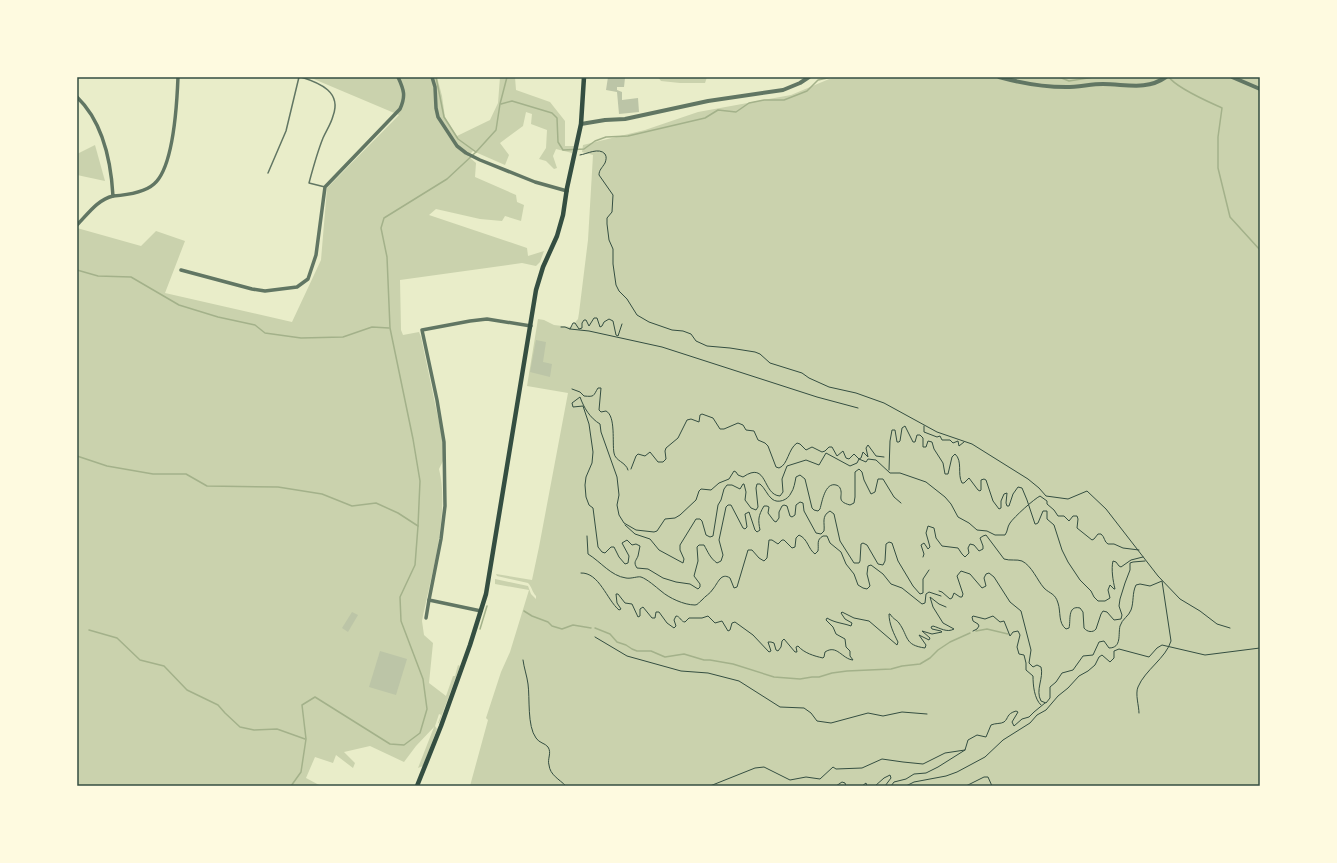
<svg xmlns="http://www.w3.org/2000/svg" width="1337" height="863" viewBox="0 0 1337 863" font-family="Barlow,sans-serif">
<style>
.green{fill:#cad2ad}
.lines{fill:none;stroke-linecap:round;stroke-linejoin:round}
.stream{stroke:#a3b18a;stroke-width:1.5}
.building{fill:#bcc5a7}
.path{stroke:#344e41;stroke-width:1}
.service{stroke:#617663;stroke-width:1.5}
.minor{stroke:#617663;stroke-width:3.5}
.tertiary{stroke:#617663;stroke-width:4}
.secondary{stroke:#344e41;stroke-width:4.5}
.neatline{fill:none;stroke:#344e41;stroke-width:1.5}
</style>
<rect width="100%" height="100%" fill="#e9edc9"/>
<g class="green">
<path d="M309,77h128l5,19 3,21 12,19 33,-16 8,-17 2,-26h15l1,13 34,12 15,19v25h9l-2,7 -16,-4 -3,7 4,12 -3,1 -8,-8 -7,-2 7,-11 1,-18 -16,-6 1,-10 -6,-2 -3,14 -23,17 9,12 -4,10 -32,-14 -5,5 8,7 -1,14 41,18 1,7 7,3 -3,16 -16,-5 -3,5 -22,-2 -44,-10 -7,6 98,33 1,8 16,-5 -4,11 -4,4 -14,-3 -122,17 1,50 2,5 16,-3 2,5 22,104v20l-4,8c11,44 -8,107 -17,152l2,14 9,8 -4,40 17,13 7,-20h2l3,-11 2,1 -21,57h-1l3,-8 -2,-1 -4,12 2,3 -14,37 -5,2 16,-41 -18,19 -12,16 -34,-16 -26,6 11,11 -2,5 -17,-13 -3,8 -18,-6 -9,21 15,8h-244v-558l64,18 15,-15 29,10 -20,52 127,29 29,-62 6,-72 72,-73z"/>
<polygon points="658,77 707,77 705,83 680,83 661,81"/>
<path d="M834,77h426v709h-790l18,-66 -2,-2 15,-46 9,-20 19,-62 -34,-6v-5l33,7 3,8 5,5v-3c-4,-4 -4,-9 -8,-13l-31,-7 -1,-2 36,6 7,-33 29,-154 -41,-7 11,-67 6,1 10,5 17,2 7,-8 1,-6 9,-73 5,-85 -11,-3 1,-7 62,-15 53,-18 93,-17z"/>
<polygon points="95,145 105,181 77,175 77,154"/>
</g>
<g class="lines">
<g class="stream">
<polyline points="436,77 444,117 458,139 476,152"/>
<polyline points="1059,77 1069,81 1094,77"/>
<polyline points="1145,77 1152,77"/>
<path d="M1169,77c7,11 40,25 53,31l-4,29v31l12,49 30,33"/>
<polyline points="1259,77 1260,78"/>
<polyline points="501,104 512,101 552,113 557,118 558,142 563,150 584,149 595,141 606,137 628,136 705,118 718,110 736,112 749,103 764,100 784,100 807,91 818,80 832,77"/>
<polyline points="77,270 98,276 131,277 179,305 218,317 255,325 265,333 301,338 343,337 372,327 389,328"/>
<polyline points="77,456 107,466 153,474 186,474 207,486 278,487 322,494 352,506 376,503 398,513 418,526"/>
<polyline points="524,611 532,616 548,622 552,626 562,629 573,625 591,628"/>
<polyline points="595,628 610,634 617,642 626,645 632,649 637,651 651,651 665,657 684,654 704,660 710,660 733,664 774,677 800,679 812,677 819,677 832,673 847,671 891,669 902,666 920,664 930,658 938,650 950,642 970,633"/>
<polyline points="480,629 487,606"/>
<polyline points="89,630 117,638 140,660 164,666 187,690 218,705 225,713 240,727 254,730 277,729 305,739"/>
<polyline points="976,631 987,629 1008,634"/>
<polyline points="291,786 301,772 306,739 302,705 315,697 390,744 404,745 420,733 427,709 423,679 401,621 400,597 415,565 418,526 420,481 413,439 390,328 387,257 381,228 384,218 447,179 476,152 496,130 500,104 507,77"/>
</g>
</g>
<g class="building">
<polygon points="608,77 625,78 624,87 617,87 617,90 622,92 622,100 638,98 639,112 619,114 617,92 606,90"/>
<polygon points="536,340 546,342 543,362 552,364 550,377 530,372"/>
<polygon points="352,612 358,615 348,632 342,628"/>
<polygon points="380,651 407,659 396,695 369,687"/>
</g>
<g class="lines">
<g class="path">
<path d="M580,155c7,-1 19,-8 25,-1 2,3 1,6 0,9 -3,5 -6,7 -6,12l14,20 -1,17 -5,6v6l2,16 4,9v15l3,21 3,6 8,8 10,16 12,7 23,8 11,1 8,3 5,7 11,5 23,2 25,4 5,2 10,9 32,10 7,5 20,9 27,6 28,10 53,29 35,12 56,35 11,9 7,8 22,3 19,-8 19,18 52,67 22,23 20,12 17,13 13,4"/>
<polyline points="561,327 565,327 570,329 573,323 575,323 579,329 582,328 582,323 584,320 586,320 589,326 594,318 597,318 600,327 602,326 604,322 609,319 613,321 616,335 618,336 622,324"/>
<polyline points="570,329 589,331 662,347 817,397 858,408"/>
<path d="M572,389l8,3 4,4c11,1 9,0 14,-8h3l-2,22 2,2 5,-1c10,5 6,32 8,42 1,8 12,9 14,17"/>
<polyline points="924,426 924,432 937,437 940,436 942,440 950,440 953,443 958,441 959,446 964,442"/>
<path d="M631,469l5,-13 2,-2 7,2 5,-4 8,10h5l3,-3 -1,-8 1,-3 12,-10 9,-18 4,-1 8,3 1,-7 2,-1 11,4 7,11h4l14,-6 5,2 3,5 8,1 4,9 7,3 3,3 8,21 3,1c9,-3 9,-19 18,-25l3,1 6,6 6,-3 10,5 3,-1 4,-4h3l5,9 6,-5 3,7 3,1 5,-5 5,5 2,-1 2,-6 5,5 -2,-9 2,-3 8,11 8,1"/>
<path d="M889,470l1,-29 2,-11h3l2,12h2l1,-1 2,-13 3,-2 8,16h2l2,-7h3l3,3v9h3l2,-6 4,1 2,7 9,14 2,11h3l4,-17 3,-3c8,7 2,20 7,29h2l5,-5 9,12 2,1 1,-1v-10l3,-1 2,1 7,21 6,8 2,-1v-7l3,-7 3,-1 -1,10 1,3h2l4,-12 5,-7 4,1 5,12 8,24h1l2,-1 5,-12h4v8l7,6 8,25 6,12 12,18 11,11 3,6 4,4h7l5,-3 -2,-8 2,-5 4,4h1c-2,-8 -4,-20 -2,-28l3,1 3,4 2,1 10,-7 12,-3"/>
<path d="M625,525l10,9 15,5 9,11 24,13 1,-4 -4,-9v-5l16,-26h4l2,2 4,14 4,2 3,-1 5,-31 3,-5 3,-11 3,-4h5l8,4 3,-5h1l2,8 -1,8 6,8 5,2 2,-3 -2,-19 1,-4h3c5,4 7,11 12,15 6,5 16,1 19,-6 3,-4 4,-11 5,-16l4,-2 5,4 7,29 2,2 4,1 2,-2c2,-7 5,-27 16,-24 1,0 4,2 4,3 4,8 -5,13 10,17l4,-2 1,-6v-25l4,-3 3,3 2,8 7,14 4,-2 3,-13h5l11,18 7,6"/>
<path d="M587,536l1,18c13,8 23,22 38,24 5,1 12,-2 15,-1 6,2 15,10 20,14 8,7 23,14 34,14 3,0 4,-3 7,-5 3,-4 8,-6 11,-11 5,-6 8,-17 17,-11l4,10 3,-1 11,-37h4l7,8 5,3 3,-3 2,-18h3l6,4 4,-4h2l8,8 3,-1 1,-9 3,-3c9,4 9,14 16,19l3,-3c1,-7 -2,-11 5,-15h4l3,7 11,9 5,12 8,10 4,11 5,3 4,1 3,-3 -3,-12 1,-8 3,-1 12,9 8,10 11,4 20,16 3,-1 1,-9 3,-2 12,4"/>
<path d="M923,557l1,-3 -3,-9 3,-2 4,6 2,-2 -4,-14 2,-7 6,2 2,10 6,8 16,2 4,6 3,3 4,-4 -1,-5 2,-4 4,1 5,6 4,-2v-3l-3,-8 3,-2 3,-1 18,24c6,2 13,0 18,2 10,5 15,19 22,27 6,6 11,5 14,15 3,9 0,20 8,26l3,-1c2,-7 -2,-23 11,-20l3,4 1,16c3,4 9,5 12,1l5,-15 2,-3 4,1 7,8 7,-1 1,-4 -3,-9 1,-7 5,-16 5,-13v-7l3,-1 12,-1"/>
<path d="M929,570l-6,9v14l-3,1 -7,-8 -15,-25 -6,-18 -3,-1 -3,2 -1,17 -2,4 -5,-1 -11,-19 -4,-2 -2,1 -1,17 -1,2h-5l-14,-22 -6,-27 -4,-3c-9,5 -5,12 -6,20l-3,3 -5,-1 -12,-22 -1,-8 -3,-1 -4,3 -1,10 -3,2 -2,-1 -3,-10 -3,-1 -2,1 -3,6v6l-3,4 -2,-1 -6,-8 1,-6 -2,-1h-3c-6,10 -6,14 -4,24l-3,2 -2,-2 -6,-18 -4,2 2,13 -2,2 -2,-1 -12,-23h-3l-2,2 -7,33 4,15 -2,6 -4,2c-7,-5 -9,-11 -13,-18h-5l-2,2 1,14 -4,15 6,8v3l-2,2 -8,-5 -14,-2 -13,-4 -15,-9 -11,-1c-4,-6 -1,-7 1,-12 1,-3 1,-7 2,-10l-4,-2 -4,1 -5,-5 -5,3 7,13 -1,7 -3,1 -6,-7 -5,-10h-3l-6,6 -3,-1 -4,-5 -5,-39 -4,-3 -3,-8 -1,-12 1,-8 6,-14 1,-11 -4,-28 -6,-18 -10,1 -1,-4 8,-6c4,11 10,21 20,27l1,8 16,45 2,18 -2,10 2,10 5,8 12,7 18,2 3,-1 8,-12 10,-1 5,-3 16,-15 3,-9 2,-2 10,1 8,-7 10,-4 5,-8 2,1 2,3 5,2c25,-17 19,18 37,19l3,-4 -1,-13 5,-13 19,-6 13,5 7,-12 24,13 7,-3 2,-4 7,3 2,-3 8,1 14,13h10l26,9 19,15 6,7 7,13 11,6 8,7 10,1 8,4h10c3,-4 2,-8 5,-12 4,-6 24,-24 30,-27l7,5v3l7,6 4,6h6l5,5 4,-5h4l1,3 -1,9 15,12 2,-1 4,-5h3c4,3 3,8 7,10h6l9,4 16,2"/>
<path d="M581,573c18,-1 26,27 38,37l2,-1 -4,-6 -1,-9h2l7,9 7,1 6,13 2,-1v-7l3,-2 9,11h3l1,-6h3l8,11 7,5 2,-2 -2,-6 2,-4c4,0 5,6 9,6l4,-4h13l6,-2 7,7 7,-2 6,10 2,-1 2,-7 3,-1 18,13 16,17 2,-1 -3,-9h3l3,1 2,7 2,1 3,-4 1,-6 2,-2 11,13h2l-1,-5 2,-1c6,7 16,10 25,12l1,-1 1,-5c12,-8 17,7 28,8l-3,-4v-5l-4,-4 -1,-8 -9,-5 -3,-7 -7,-7 1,-2c8,5 16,5 24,8l1,-3 -7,-4 -4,-6 1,-1 12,6 15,3 28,24 1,-3c-4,-8 -9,-18 -9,-28h1c4,6 6,5 9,9 10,14 5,22 26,25l1,-3 -7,-10 10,5 1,-2 -8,-7 10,3 10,-2 -1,-1 -9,-2 -1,-2 2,-1c7,2 14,7 21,3l-11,-6 -10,-16 -3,-10 9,7 7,3"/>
<path d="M939,591l3,1 8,7 2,-1 2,-5 6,4h2l1,-3 -6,-18 4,-5 9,3 12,14 4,-2 -2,-8 2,-4 3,-1 5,4 16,25 11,9 10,39 -2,13 4,4 4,-2 4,2c3,11 -6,23 0,34l5,2 4,-5v-11l6,-5 6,-9 11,-3 10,-14 10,-1 6,-13 5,-1 5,7c13,0 9,-14 11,-22 2,-7 9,-10 11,-16 3,-8 1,-17 5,-25l4,-1 10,2 12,-5 9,60c-5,17 -26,29 -33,46 -3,7 1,19 1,26"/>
<path d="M973,631l4,-2 2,-3 -1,-2 -5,-3 -1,-4 1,-1 12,3 8,-3 7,6 4,-1 6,15 3,-4 5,-1 2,4 -3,12 2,7 5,1 2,8v7l7,6c0,8 1,23 8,29"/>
<polyline points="595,637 627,656 681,671 708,673 739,681 780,707 804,708 811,713 817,721 831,723 868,713 883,716 902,712 927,714"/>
<path d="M523,660c1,8 4,16 5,24 2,14 -1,42 8,54 3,5 9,5 12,9 4,6 -1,12 1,18 1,10 10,14 17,21"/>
<polyline points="710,786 755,768 764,767 790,780 806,777 820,779 833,767 836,769 862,768 882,759 903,762 923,764 945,753 965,750"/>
<polyline points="836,786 842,782 845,783 846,786"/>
<polyline points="862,786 866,783 867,786"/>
<polyline points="875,786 884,778 890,775 891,778 885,786"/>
<path d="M891,786l3,-4 12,-3 8,-5 12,-1 12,-6 27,-17 3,-10 9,-5 9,2 5,-12c4,-2 10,-1 13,-3 5,-4 2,-8 12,-11l2,1 -6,10 2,4 8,-7 7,-2 5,-5 11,-9"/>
<polyline points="906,786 914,782 946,776 957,772 985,757 1003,740 1030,723 1037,715 1046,710 1058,696 1068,688 1079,676 1088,671 1095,665 1099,657 1102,655 1110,662 1114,658 1114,651 1119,649 1149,657 1157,648 1162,645 1205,655 1260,648"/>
<polyline points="966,786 984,777 988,777 992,786"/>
</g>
<g class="service">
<path d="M301,77c19,6 41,15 32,39 -2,8 -7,15 -10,22 -6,15 -10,30 -14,45l16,4"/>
<polyline points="268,173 286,131 299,77"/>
</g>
<g class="minor">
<polyline points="432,77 435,87 436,108 438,117 457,146 466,153 480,160 535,182 567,191"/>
<path d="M77,97c26,25 34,64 36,99 14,-1 31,-3 41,-12 20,-17 23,-81 24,-107"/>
<path d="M77,225c11,-11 20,-25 36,-29"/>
<path d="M181,270l71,19 13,2 32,-4 11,-8 8,-24 9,-68 75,-78c6,-13 4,-19 -2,-32"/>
<polyline points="481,611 429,600 441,539 445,506 444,442 437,400 422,330 470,321 487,319 531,326"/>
<polyline points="426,618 429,600"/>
</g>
<g class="tertiary">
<path d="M999,77c22,6 44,10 67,10 13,0 25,-3 37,-3 23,0 43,7 63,-7"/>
<polyline points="1232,77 1260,89"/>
<polyline points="581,124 605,120 625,119 708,101 783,90 800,83 809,77"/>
</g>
<polyline class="secondary" points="417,786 441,726 470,645 486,594 536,290 543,267 557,236 563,215 567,188 581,124 584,77"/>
</g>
<rect width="1337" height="863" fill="none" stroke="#fefae0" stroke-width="156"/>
<rect x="78" y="78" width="1181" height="707" class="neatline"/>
</svg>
